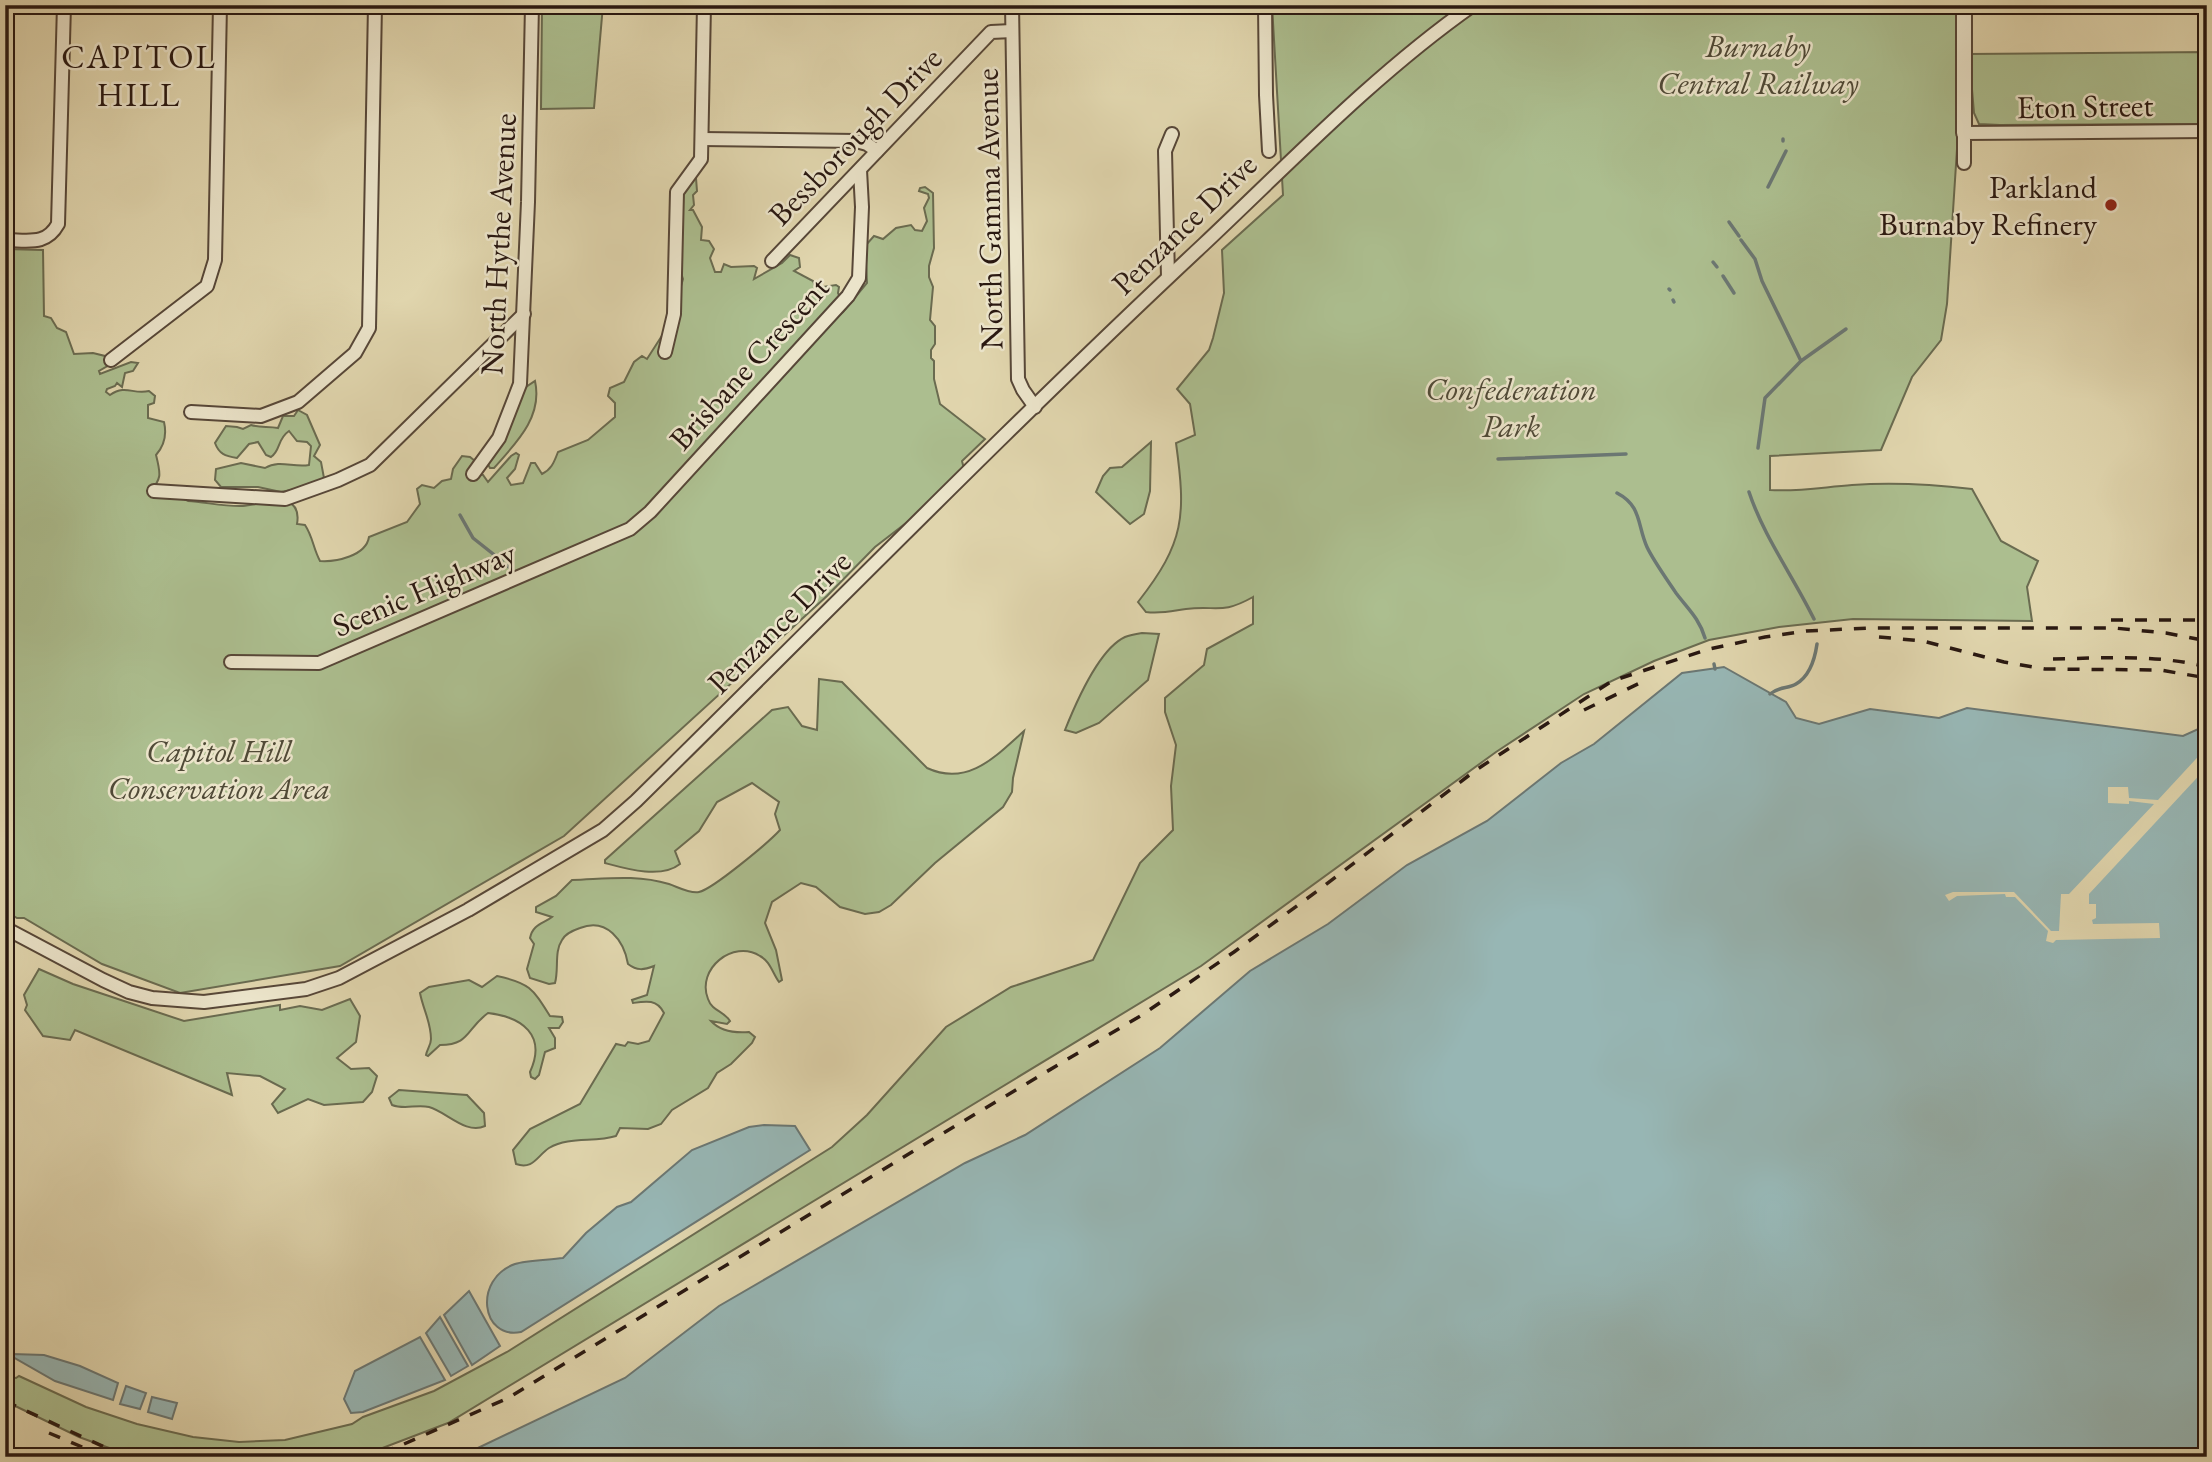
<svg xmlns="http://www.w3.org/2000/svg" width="2212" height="1462" viewBox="0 0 2212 1462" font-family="'EB Garamond',serif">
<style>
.green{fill:#acbe8f;stroke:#6a6b50;stroke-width:2}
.water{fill:#97b6b4;stroke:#6b7773;stroke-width:2}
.pier{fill:#e0d5ad}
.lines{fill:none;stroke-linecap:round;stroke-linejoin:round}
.stream{stroke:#6b7773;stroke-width:3.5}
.minor-casing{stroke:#574738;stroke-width:16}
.tertiary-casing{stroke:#574738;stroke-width:18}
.minor{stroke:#ebe4ca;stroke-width:12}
.tertiary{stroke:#ebe4ca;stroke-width:14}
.rail{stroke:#291811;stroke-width:3.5;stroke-dasharray:12 12;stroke-linecap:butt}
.poi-dot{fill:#8f2418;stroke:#ebe4ca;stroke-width:2.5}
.labels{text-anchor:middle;stroke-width:5;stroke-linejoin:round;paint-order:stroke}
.park-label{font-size:32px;font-style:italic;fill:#504a37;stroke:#ebe4ca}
.street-label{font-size:32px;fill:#291811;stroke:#ebe4ca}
.poi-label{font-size:32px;fill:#291811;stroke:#ebe4ca;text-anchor:end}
.neighbourhood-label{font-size:33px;letter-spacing:2px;fill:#291811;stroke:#ebe4ca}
</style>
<rect width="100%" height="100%" fill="#e0d5ad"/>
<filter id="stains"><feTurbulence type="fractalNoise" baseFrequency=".00286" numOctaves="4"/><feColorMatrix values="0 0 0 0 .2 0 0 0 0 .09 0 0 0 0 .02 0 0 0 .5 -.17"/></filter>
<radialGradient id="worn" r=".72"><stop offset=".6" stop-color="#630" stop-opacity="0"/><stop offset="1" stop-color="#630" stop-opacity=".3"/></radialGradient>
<g class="green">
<polygon points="542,5 603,5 594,108 541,109"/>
<path d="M1272,5h685v144l-10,155 -6,36 -29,37 -31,73 -111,6v34c28,2 54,-3 82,-5 42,-3 78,-1 120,4l29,52 37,20 -11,26 5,34 -179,-2 -74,8 -70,13 -55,21 -70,33 -88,58 -295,214 -753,457 -89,34h-225l-55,-20 -74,-36v-30l6,6 5,1 3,-2 67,31 51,17 56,13 46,5 46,-2 67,-16 11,-7 71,-26 73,-39 325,-205 35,-32 79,-88 65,-40 82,-27 47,-97 33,-33 -2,-44 5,-41 -11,-33v-14l39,-33 3,-16 46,-25v-27c-32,18 -36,8 -67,12 -14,2 -25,5 -40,3l-8,-10c47,-60 48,-86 38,-159l19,-8 -5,-31 -13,-15 32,-39 4,-12 11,-45 -2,-43 61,-55z"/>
<polygon points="2207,52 2207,124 2000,125 1979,124 1974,113 1969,54"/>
<path d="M693,175l3,3 1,13 -4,4 1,10 -4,5h3l9,17 -1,13 8,1 5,8 -4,9 5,14h6l3,-8 7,3 23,-1 3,2 -3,11 28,-16 8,-8 9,3 1,9 -6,4 19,10 3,7 20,-3 3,2 -1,6 2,4 -13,28 16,-13 24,-29 -2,-37 9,-10 9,3 13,-11 15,-3 4,5 7,1 5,-10 -3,-13 5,-10 -1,-4 -9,-3 1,-3 5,-1 8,6 1,55 -5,18v11l4,10 -3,33 5,6v18l-4,6v8l3,3v18l6,25 45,35 -23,22 2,8 -28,31 -61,47 -48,49 -263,240 -224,130 -160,27 -78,-29 -78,-46h-7l-12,-7v-662l38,1 1,66 7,2 6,10 9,4 8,22 19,-1 12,3 6,8 -12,7 1,3 31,-12 7,1 -5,8 -8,2 -3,14 -5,-4 -2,3 -8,3 -1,3 4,3c16,-11 23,0 39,-4l6,5 -1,7 -6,2v13l16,4c3,13 0,24 -8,33 5,20 6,23 -7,39l3,3c13,-3 24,-3 36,4 17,1 38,6 55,5 20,-2 60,-17 54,18l8,1c8,12 8,23 15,36 16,1 46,-5 49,-24l38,-15 13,-18 -3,-15 5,-4 12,3 8,-7 9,-2 2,-10 9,-13 8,1 5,4 -6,11 14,3 5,7 23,-26 5,-3 3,2 -4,14 -8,9 4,7 12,-2 8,-20h4l7,11c10,-5 12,-12 16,-22l30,-12 27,-23v-14l-7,-7 2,-8 14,-6 10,-20 8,-6 5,3 34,-53 -2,-13 4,-14 -2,-6 1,-17 -3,-63z"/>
<path d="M535,381c8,36 -19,62 -41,87h-4l-4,-7 34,-70z"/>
<path d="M298,410l9,5 13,30 -6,11 7,6 3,16 -4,6 -39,8 -23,-5h-37l-6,-7 1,-11 25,-6 24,5c15,-9 28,0 44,-3l2,-19 -4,-4 -10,-1 -8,-10c-12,8 -8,19 -18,26l-5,-2 -8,-13 -9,2 -12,14c-12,-2 -18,-4 -22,-15l11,-17 11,1 6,2 8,-4c10,3 17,1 27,3l5,-12h11z"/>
<polygon points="1151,442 1150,491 1144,514 1130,524 1096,492 1103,476 1110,468 1122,467"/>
<path d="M1142,633l17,1 -11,46 -49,43 -23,10 -11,-3c10,-25 34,-81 60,-93 5,-2 11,-3 17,-4z"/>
<path d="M819,679l23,3 85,86c41,19 69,-12 97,-37l-11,47 -1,14 -9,15 -68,56 -44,42 -12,7 -14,2 -25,-7 -24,-20 -15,-4 -29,19 -7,21 11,27 6,30 -3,2c-6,-8 -9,-21 -19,-26 -27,-17 -64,13 -52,43 4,12 16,12 22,22l-3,3 -16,-3c9,10 25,12 38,11l6,5 -3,6 -21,21 -14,9 -9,15 -36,22 -11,14 -13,5 -28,-1 -4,8c-22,7 -46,0 -67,12 -12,8 -16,22 -33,16l-3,-14 17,-21 50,-25 36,-60 9,2 3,-4 10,2 11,-3 15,-28c-7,-14 -18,-12 -31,-10l-1,-3 15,-5 7,-29c-10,4 -17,5 -26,-2 -4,-23 -21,-47 -48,-36 -6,2 -15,6 -18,12 -8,12 -3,29 -7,43l-6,1 -19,-6 -3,-9 7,-25 -4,-6c3,-14 13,-14 22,-21l-16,-5v-5l20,-11 16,-16c33,-1 64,-6 97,4 9,3 21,10 30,8 14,-3 70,-50 81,-62l-5,-16 4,-12 -27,-19 -35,19 -18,29 -24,20 5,13c-19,15 -53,5 -75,-1v-3l167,-150 16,-3 14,19 15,4z"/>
<polygon points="39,969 73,984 184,1021 280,1005 280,1010 300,1006 322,1010 350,999 360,1016 356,1042 337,1058 351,1069 369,1068 377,1076 372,1092 363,1102 324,1105 308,1099 278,1113 272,1104 285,1089 260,1076 227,1073 232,1095 75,1030 70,1040 43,1036 25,1010 27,1005 24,995"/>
<path d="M497,976c33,7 36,13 53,40l12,1 1,5 -4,6h-10l6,10v10l-10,4 -6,23 -4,4 -4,-2 -1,-5c17,-37 -8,-55 -42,-59 -22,16 -18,32 -48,32l-12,11 -2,-1c1,-6 5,-10 5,-16 0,-17 -8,-30 -11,-46l9,-6 40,-7 13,7z"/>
<path d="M399,1090l68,5 17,18 1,13c-19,9 -38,-14 -56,-19 -13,-3 -24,3 -37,-2l-3,-7z"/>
</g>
<g class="water">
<polygon points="1724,667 1786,702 1796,718 1819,724 1870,709 1939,718 1967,708 2183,736 2207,725 2207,1457 459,1457 625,1378 719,1306 965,1163 1025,1135 1160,1048 1250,971 1328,924 1407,865 1487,821 1561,763 1594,744 1682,673"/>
<path d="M764,1125l31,1 15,24 -289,182c-40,8 -48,-53 -6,-68 11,-4 34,-4 48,-6l23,-25 31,-26 14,-5 61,-52 57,-23z"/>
<polygon points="469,1291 500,1346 472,1365 444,1315"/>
<polygon points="440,1317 468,1366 451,1376 426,1333"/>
<polygon points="420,1337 445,1380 363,1412 351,1413 344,1399 355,1371"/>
<polygon points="12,1354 44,1355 80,1366 118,1383 113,1400 55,1381 13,1357"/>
<polygon points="126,1386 146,1393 140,1409 120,1404"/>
<polygon points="152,1397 177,1403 172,1419 148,1412"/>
</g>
<polygon class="pier" points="2207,747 2207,767 2089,894 2089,904 2096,904 2096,918 2092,920 2093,924 2159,923 2160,938 2056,940 2053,943 2046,941 2048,931 2015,897 2006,897 2005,894 1957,896 1949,901 1945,895 1953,892 2014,892 2051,931 2059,931 2061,894 2069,894 2154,804 2129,801 2129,804 2108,803 2108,787 2128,787 2129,798 2158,800"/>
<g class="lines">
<g class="stream">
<polyline points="1783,139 1783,141"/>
<polyline points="1768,187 1786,151"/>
<polyline points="1729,222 1739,236"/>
<polyline points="1741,240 1755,259 1762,281 1801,361 1765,398 1758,448"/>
<polyline points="1713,262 1717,267"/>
<polyline points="1723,276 1734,293"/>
<polyline points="1669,289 1670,290"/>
<polyline points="1673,300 1674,302"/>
<polyline points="1801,361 1846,329"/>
<polyline points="1498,459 1626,454"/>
<path d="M1749,492c15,45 44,84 65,127"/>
<path d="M1617,493c25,13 20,32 30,54 6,13 21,34 29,46 12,16 23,25 29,45"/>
<polyline points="460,515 473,538 502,561"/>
<polyline points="508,566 512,570"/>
<polyline points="1714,664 1715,669"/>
<path d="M1770,694c10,-8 18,-5 26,-10 14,-8 19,-26 21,-40"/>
</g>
<defs>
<g id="minor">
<polyline points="1012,5 1018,379 1023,390 1035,407"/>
<polyline points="1265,5 1266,95 1269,151"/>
<polyline points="702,139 856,141 867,144 877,151"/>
<polyline points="1964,163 1964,133 2207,131"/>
<path d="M5,240c23,0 41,6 53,-16l6,-219"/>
<polyline points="772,261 991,32 1012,31"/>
<polyline points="1168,277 1165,151 1172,134"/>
<polyline points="665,352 674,314 677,192 701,159 704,5"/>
<polyline points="111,360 207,286 215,260 220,5"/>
<polyline points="191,412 261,416 298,402 355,353 369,328 375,5"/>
<polyline points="473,474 499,438 520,384 528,202 532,5"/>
<polyline points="154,491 285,499 338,480 370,465 524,314"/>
<polyline points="231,662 319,663 630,529 650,512 848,296 859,278 862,207 860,170"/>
<path d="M5,928l98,52 26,12 23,6 52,4 102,-13 33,-11 129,-68 135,-80 33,-29c189,-186 374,-376 568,-557 87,-82 171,-170 269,-239"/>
</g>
<polyline id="tertiary" points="1964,5 1964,133"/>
</defs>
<use href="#minor" class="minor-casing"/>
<use href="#tertiary" class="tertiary-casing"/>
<use href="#minor" class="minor"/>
<use href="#tertiary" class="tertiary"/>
<g class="rail">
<polyline points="2111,620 2207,620"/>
<polyline points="1879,637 1923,641 2004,662 2045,669 2160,670 2207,678"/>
<path d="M2053,659c52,-1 103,-5 154,8"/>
<polyline points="1584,710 1644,681"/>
<polyline points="5,1401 115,1452 139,1457"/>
<polyline points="49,1433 94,1452"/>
<polyline points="358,1457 395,1448 508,1398 935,1138 1142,1015 1234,952 1320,889 1476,770 1612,681 1709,649 1765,637 1806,631 1870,628 2114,628 2166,633 2207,641"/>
</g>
</g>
<circle class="poi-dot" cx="2111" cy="205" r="7"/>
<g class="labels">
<g class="park-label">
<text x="1758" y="57">Burnaby<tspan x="1758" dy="37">Central Railway</tspan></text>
<text x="1511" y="400">Confederation<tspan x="1511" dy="37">Park</tspan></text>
<text x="219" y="762">Capitol Hill<tspan x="219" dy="37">Conservation Area</tspan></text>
</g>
<g class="street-label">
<text transform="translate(2085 106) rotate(-1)" y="11">Eton Street</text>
<text transform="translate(855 136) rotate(-46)" y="11">Bessborough Drive</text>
<text transform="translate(989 209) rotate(-91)" y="11">North Gamma Avenue</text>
<text transform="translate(1184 224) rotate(-44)" y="11">Penzance Drive</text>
<text transform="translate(498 244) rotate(-87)" y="11">North Hythe Avenue</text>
<text transform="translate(749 363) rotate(-48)" y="11">Brisbane Crescent</text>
<text transform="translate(424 589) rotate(-23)" y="11">Scenic Highway</text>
<text transform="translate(779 622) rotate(-45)" y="11">Penzance Drive</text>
</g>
<g class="poi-label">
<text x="2097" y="198">Parkland<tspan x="2097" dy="37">Burnaby Refinery</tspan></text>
</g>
<g class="neighbourhood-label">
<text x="139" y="68">CAPITOL<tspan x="139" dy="38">HILL</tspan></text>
</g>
</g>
<rect width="2212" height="1462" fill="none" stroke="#e0d5ad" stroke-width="28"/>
<rect x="7" y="7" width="2198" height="1448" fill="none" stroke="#291811" stroke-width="3.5"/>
<rect x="14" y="14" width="2184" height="1434" fill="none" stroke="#291811" stroke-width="2"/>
<rect width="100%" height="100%" filter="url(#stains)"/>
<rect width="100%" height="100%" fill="url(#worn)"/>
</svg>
